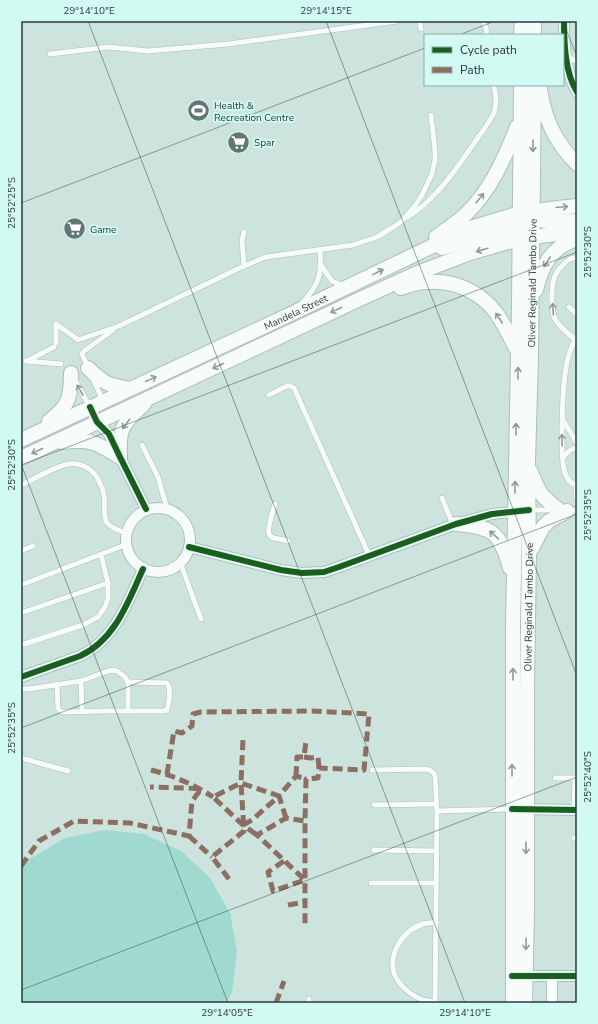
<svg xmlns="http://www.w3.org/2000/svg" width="598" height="1024" viewBox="0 0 598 1024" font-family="'Nunito Sans',sans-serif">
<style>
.green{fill:#9fd9cf}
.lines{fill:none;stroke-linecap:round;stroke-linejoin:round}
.lane-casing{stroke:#aebfbc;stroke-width:6}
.street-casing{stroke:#aebfbc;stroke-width:12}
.secondary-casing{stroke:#aebfbc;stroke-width:16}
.lane{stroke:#f7fbfa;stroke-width:5}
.street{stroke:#f7fbfa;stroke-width:10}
.secondary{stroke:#f7fbfa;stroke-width:14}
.quiet{stroke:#8d6e63;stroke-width:5;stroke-dasharray:10 5;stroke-linecap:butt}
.cycleway-casing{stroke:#d0faf2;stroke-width:8}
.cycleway{stroke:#1b5e20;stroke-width:6}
.oneway{stroke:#909b99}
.ticks{fill:none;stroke:#2a3b38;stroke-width:1;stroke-opacity:0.45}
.labels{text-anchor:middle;stroke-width:3.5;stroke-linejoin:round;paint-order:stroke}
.poi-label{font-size:10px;fill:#2a3b38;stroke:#d0faf2;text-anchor:start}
.street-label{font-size:10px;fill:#2a3b38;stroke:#d0faf2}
.neatline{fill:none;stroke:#2a3b38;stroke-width:1.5}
.ticks-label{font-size:10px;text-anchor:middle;fill:#2a3b38}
</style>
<rect width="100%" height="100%" fill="#cce3de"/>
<polygon class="green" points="105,830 144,834 181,851 210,878 230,913 237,952 232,992 227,1003 21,1003 21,868 28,860 65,838"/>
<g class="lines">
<defs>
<g id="lane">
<polyline points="420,21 421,29"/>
<polyline points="483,21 486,28 487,35"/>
<polyline points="50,54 109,47 148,51 228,44 397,21"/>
<polyline points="567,56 577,62"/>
<path d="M408,217c30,-19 51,-52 71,-81 5,-7 11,-15 15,-23 3,-9 2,-19 0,-28"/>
<polyline points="321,265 332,281 343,286"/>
<polyline points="244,266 242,241 244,232"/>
<path d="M302,303c17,-18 20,-29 18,-53"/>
<polyline points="569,307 577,314"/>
<polyline points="56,324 76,338"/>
<polyline points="56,324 56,343"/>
<path d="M577,335c-5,11 -10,21 -11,33 -4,23 -4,47 -4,71 0,10 0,21 2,31 2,7 5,14 13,15"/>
<polyline points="78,340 119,326 244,266 266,257 353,245 377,237 395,226 402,221 415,206 422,195 432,174 435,160 435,151 431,115"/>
<path d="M575,340c-6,-6 -18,-15 -21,-23 -3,-9 -3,-36 2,-43 2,-4 5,-7 8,-10 4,-4 7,-7 13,-6"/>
<polyline points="83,352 113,330"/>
<polyline points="82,354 88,368"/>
<polyline points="26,361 61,364"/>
<polyline points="27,361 54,347"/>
<polyline points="93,379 103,401"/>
<polyline points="75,380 90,407"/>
<polyline points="269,395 287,386 290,386 294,388 369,555"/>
<polyline points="563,420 577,443"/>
<polyline points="142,445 158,477 167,509"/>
<polyline points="563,457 569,451 577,447"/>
<path d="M21,485c13,-6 35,-19 48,-21 13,-2 25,6 30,17 2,5 5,10 5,15 2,8 -2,19 3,27 4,5 13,8 19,10"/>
<polyline points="576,486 577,504"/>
<polyline points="442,498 453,525"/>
<path d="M275,504c-2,7 -8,24 -6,30 1,3 2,3 5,4l14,3"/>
<polyline points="530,510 554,510"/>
<polyline points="568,511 577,510"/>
<polyline points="21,551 33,546"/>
<polyline points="180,562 201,619"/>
<polyline points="21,585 125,545"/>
<polyline points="21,613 108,583 101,555"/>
<polyline points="21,645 83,625 98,617 105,607 108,598 108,583"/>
<polyline points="81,681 82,712"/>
<path d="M57,684l1,24 1,2 3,2 45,-1h56l4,-1c2,-8 5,-21 0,-27l-39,-1"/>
<polyline points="21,689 29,689 81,681 108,671 112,670 117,671 124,676 128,682 128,711"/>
<polyline points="21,758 68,771"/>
<path d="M372,770l54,-1c5,1 8,3 9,7l2,35 -2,192"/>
<polyline points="555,778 577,778"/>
<polyline points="374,805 436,804"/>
<polyline points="574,810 575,778"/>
<polyline points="437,811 511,809"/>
<polyline points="574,838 577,838"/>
<polyline points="374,850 436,851"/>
<polyline points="371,883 435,883"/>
<polyline points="309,999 309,1003"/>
<path d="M435,1002c-4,0 -8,-1 -12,-2 -11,-4 -25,-15 -29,-27 -6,-21 10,-43 29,-49 4,-1 9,-1 13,-2"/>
</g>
<g id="street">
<path d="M564,21c0,22 1,52 13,71"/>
<polyline points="90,407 97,422 109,434 120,457 146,509"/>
<circle cx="158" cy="540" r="32"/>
<polyline points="189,547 281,570 302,573 324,572 339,567 456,524 492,514 522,511"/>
<path d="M21,677l59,-21c35,-16 48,-54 63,-87"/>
<polyline points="520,809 577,810"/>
<polyline points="519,976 577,976"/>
<polyline points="552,1003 552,976"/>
</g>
<g id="secondary">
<polyline points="534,21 534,35"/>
<polyline points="521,35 522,21"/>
<path d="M540,89c5,31 15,53 37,75"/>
<path d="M525,215c16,9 34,6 52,6"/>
<path d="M436,237c10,-8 21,-14 30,-23 25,-24 38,-55 51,-87"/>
<polyline points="442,248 498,232 511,230 519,231 528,235"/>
<path d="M401,288c8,-3 17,-6 27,-6 27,-2 53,10 69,32 8,12 14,25 21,38"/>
<path d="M536,290c6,-25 15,-43 41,-51"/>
<path d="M88,368c16,16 20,17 42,21"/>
<path d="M49,421c20,-15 22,-24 22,-48"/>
<path id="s1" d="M21,440l272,-127 177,-85 50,-15 38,-5 19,-2"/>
<path d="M62,442c30,-3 33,0 58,15"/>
<path d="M120,457c0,-7 -1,-15 1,-23 2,-12 15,-22 23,-30"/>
<polyline points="21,458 360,299 415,274 470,253 519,239 577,231"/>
<path d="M531,472c8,21 10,24 28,38"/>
<path d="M456,524c37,3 44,8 54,44"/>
<polyline points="531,550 543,527 549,521 567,511"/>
<polyline points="513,1003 513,627 519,305 521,85"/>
<path id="s2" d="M525,1003l2,-91v-223l2,-133 -1,-94 3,-108 3,-269"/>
</g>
</defs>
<use href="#lane" class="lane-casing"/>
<use href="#street" class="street-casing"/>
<use href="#secondary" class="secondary-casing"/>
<use href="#lane" class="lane"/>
<use href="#street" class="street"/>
<use href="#secondary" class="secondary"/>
<g class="quiet">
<polyline points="304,757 311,758 318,757 319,768"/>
<path d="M151,770c23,6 42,14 62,27"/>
<polyline points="167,774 174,731 182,733 192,726 193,714 201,712 312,711 369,714 364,770 319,768 318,778 306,779 305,821 305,928"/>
<polyline points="296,776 297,757 304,757 306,741"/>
<polyline points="286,818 279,796 296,776 306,779"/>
<polyline points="243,825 252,820 279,796 241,783 213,797 243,825 257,835"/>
<polyline points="189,836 212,857"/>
<polyline points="284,861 268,872 273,891 305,880 257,835 286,818 305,821"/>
<polyline points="21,866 39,841 74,821 130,823 189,836 192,801 201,789 187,788 150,787"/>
<polyline points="229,879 212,857 244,831 241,783 243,739"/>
<polyline points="288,905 305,902"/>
<polyline points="276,1003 284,981"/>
</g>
<defs>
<g id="cycleway">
<path d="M564,21c0,22 1,52 13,71"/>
<polyline points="90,407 97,422 109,434 120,457 146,509"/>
<polyline points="189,547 281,570 302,573 324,572 339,567 456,524 492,514 529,510"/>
<path d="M21,677l59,-21c35,-16 48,-54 63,-87"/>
<polyline points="512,809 577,810"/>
<polyline points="512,976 577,976"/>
</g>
</defs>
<use href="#cycleway" class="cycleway-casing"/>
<use href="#cycleway" class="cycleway"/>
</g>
<defs><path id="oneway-shaft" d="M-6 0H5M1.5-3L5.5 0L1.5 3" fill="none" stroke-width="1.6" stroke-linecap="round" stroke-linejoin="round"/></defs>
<g class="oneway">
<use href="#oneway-shaft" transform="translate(533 146) rotate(91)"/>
<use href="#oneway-shaft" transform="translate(480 198) rotate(-52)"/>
<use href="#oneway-shaft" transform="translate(562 207) rotate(-5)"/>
<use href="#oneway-shaft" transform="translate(482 250) rotate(164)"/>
<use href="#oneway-shaft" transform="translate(547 262) rotate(123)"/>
<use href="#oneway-shaft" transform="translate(378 272) rotate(-26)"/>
<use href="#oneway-shaft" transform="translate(553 309) rotate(-94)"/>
<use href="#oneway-shaft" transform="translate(336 310) rotate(155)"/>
<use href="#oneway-shaft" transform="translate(499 318) rotate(-123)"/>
<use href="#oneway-shaft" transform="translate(218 366) rotate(155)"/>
<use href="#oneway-shaft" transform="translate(518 373) rotate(-89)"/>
<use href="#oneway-shaft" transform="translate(151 379) rotate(-25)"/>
<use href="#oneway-shaft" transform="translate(80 390) rotate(-119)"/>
<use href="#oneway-shaft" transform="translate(126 424) rotate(127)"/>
<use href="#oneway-shaft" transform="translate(516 429) rotate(-89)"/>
<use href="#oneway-shaft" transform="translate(562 440) rotate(-91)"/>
<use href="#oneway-shaft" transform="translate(37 451) rotate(155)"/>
<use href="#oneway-shaft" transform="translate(515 487) rotate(-89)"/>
<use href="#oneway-shaft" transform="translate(494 535) rotate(-139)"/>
<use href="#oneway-shaft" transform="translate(513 674) rotate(-90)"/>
<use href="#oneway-shaft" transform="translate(512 770) rotate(-90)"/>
<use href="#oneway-shaft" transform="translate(526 848) rotate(90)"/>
<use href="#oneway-shaft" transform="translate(526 944) rotate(91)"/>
</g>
<path class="ticks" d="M88,21l377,982M326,21l251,655M563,21l14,36M459,35l36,-14M21,203l404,-155M21,464l207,539M21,465l556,-213M21,728l556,-214M21,990l556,-213"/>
<defs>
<symbol id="stadium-disc" viewBox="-11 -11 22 22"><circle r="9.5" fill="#637672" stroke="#d0faf2"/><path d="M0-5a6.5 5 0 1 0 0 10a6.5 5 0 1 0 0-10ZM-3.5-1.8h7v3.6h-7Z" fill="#fff"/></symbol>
<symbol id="supermarket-disc" viewBox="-11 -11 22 22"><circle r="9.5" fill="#637672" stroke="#d0faf2"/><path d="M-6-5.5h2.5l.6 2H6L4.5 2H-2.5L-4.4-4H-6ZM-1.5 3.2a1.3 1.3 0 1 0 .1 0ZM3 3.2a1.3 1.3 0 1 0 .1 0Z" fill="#fff"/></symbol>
</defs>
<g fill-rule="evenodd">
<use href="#stadium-disc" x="186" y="98" width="25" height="25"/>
<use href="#supermarket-disc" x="226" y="130" width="25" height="25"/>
<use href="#supermarket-disc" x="62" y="216" width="25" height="25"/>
</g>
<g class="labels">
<g class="poi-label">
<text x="214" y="109">Health &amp;<tspan x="214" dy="12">Recreation Centre</tspan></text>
<text x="254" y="146">Spar</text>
<text x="90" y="233">Game</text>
</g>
<g class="street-label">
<text dy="4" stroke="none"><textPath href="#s2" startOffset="720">Oliver Reginald Tambo Drive</textPath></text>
<text dy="4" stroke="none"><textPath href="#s1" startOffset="303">Mandela Street</textPath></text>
<text dy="4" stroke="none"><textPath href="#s2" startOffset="396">Oliver Reginald Tambo Drive</textPath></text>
</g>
</g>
<rect width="598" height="1024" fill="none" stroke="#d0faf2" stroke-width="44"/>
<rect x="424" y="34" width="140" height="52" fill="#d0faf2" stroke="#8eaea8"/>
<rect x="432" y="47" width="20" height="6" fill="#1b5e20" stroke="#8eaea8"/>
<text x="460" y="54" font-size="12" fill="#2a3b38">Cycle path</text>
<rect x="432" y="67" width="20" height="6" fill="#8d6e63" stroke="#8eaea8"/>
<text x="460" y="74" font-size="12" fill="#2a3b38">Path</text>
<rect x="22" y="22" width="554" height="980" class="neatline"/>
<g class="ticks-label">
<text x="89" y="14">29°14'10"E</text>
<text x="326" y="14">29°14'15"E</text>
<text transform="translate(11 203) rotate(-90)" y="4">25°52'25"S</text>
<text transform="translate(587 252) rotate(-90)" y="4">25°52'30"S</text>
<text transform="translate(11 465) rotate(-90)" y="4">25°52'30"S</text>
<text transform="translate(587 515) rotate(-90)" y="4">25°52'35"S</text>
<text transform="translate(11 728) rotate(-90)" y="4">25°52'35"S</text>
<text transform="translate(587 777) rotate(-90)" y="4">25°52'40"S</text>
<text x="227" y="1016">29°14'05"E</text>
<text x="465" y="1016">29°14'10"E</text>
</g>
</svg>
